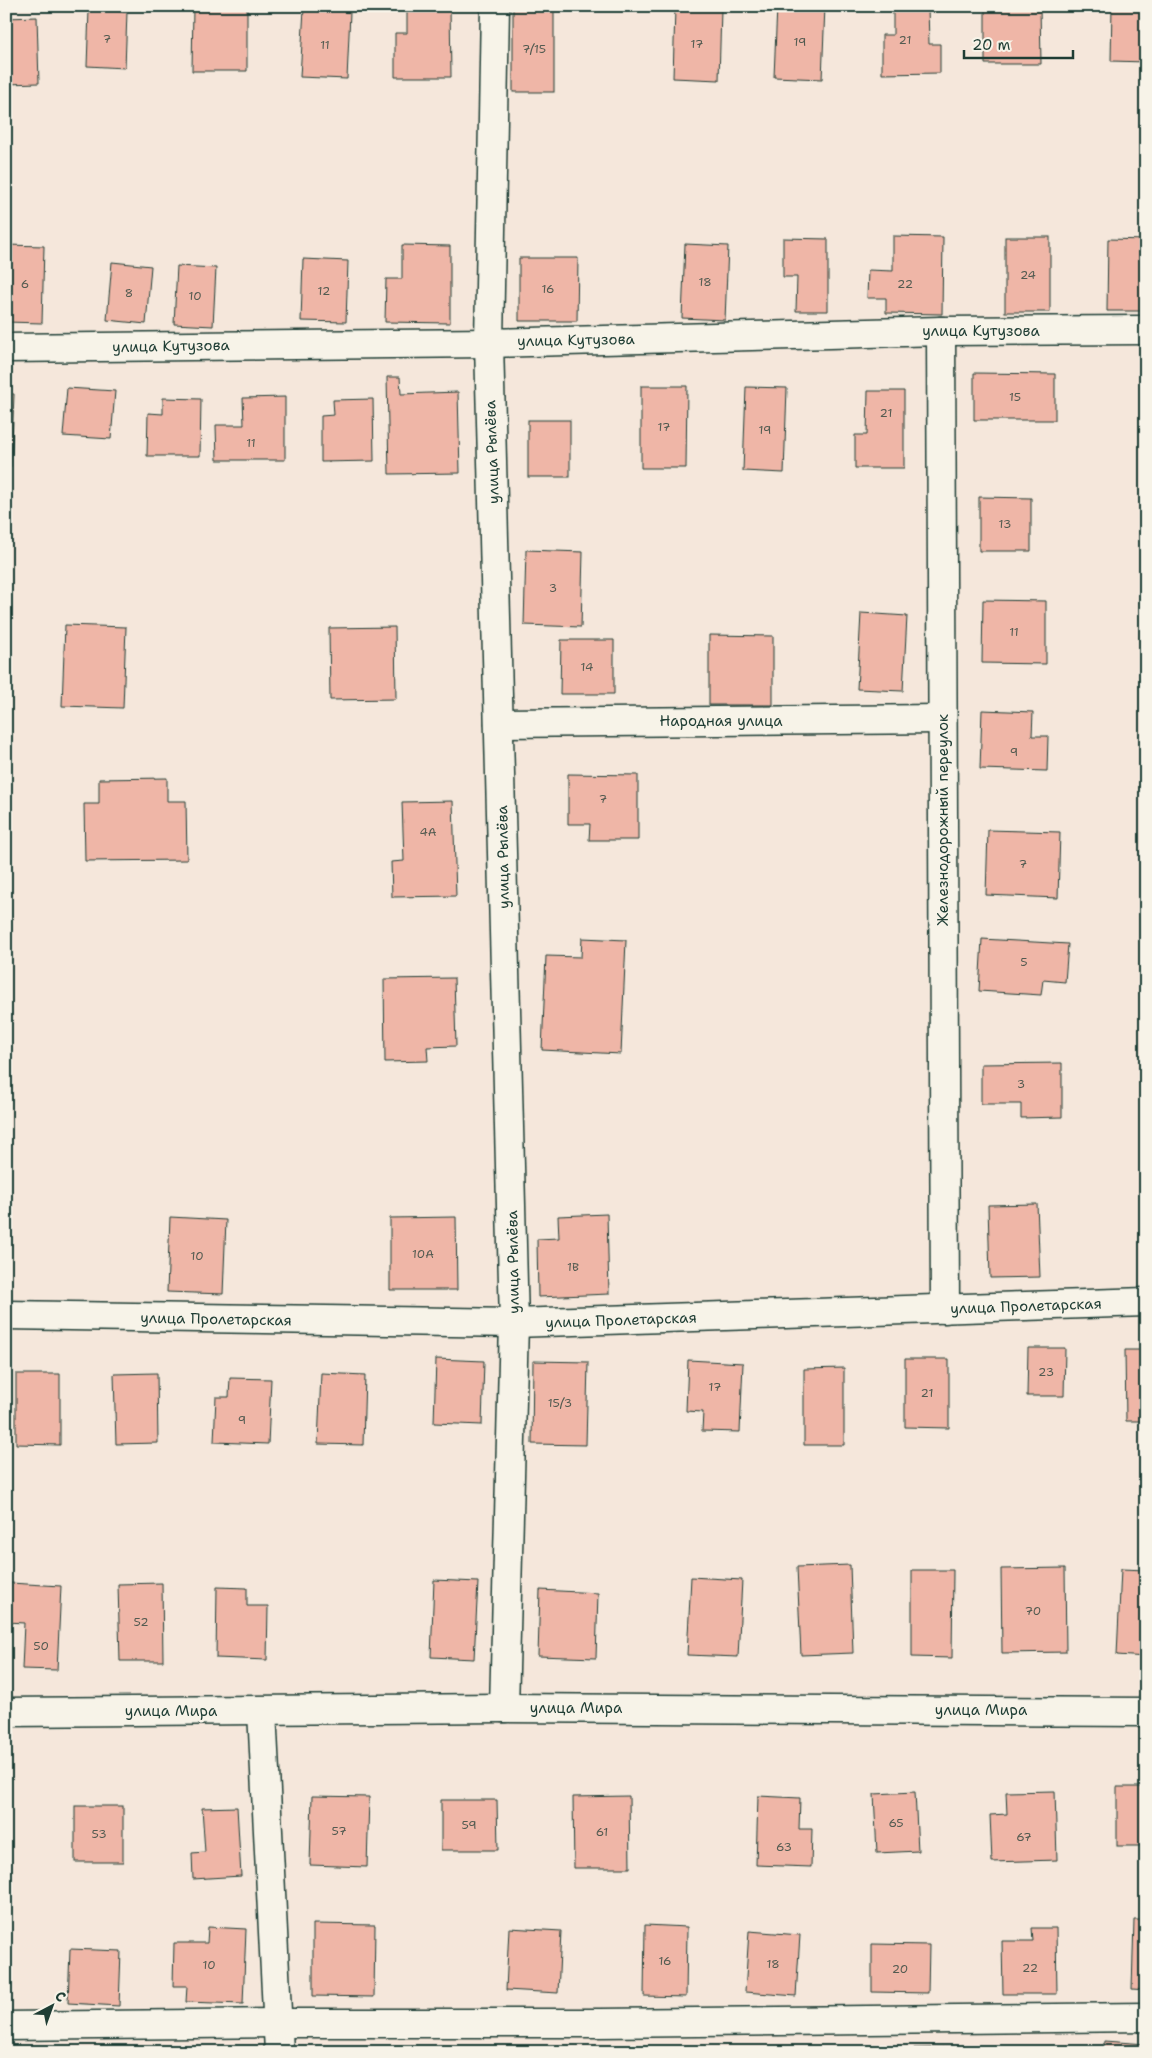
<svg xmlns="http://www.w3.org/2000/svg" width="1152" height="2058" viewBox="0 0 1152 2058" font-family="'Shantell Sans',sans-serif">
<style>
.building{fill:#efb6a7;stroke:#1f3d34}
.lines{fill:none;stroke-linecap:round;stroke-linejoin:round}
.minor-casing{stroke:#1f3d34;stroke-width:31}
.minor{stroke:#f7f3e8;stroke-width:28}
.labels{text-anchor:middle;stroke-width:5;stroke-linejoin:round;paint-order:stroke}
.number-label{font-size:12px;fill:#535b51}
.street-label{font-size:15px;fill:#1f3d34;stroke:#f7f3e8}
</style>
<rect width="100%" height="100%" fill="#f5e7db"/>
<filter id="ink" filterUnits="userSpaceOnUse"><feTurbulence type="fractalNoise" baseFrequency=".02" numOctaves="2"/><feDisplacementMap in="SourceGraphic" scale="10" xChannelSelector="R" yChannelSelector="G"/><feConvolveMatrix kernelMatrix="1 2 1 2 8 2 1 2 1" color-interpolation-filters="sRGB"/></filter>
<g filter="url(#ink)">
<g class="building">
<polygon points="407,6 450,6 451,77 395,77 395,33 407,33"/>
<rect x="513" y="6" width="41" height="86"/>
<polygon points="777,6 825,6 822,79 774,77"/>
<polygon points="985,6 1040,6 1041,64 985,64"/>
<polygon points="1112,6 1146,6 1146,62 1111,61"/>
<polygon points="193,7 247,7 247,71 192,71"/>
<polygon points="928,7 929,44 940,44 940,73 882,74 882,35 893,35 893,8"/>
<polygon points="675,8 721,9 719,80 673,78"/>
<polygon points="304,9 350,12 347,79 300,77"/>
<polygon points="89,10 127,12 125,68 87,66"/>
<polygon points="37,17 39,83 6,84 6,18"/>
<polygon points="893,236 943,237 942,314 886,313 886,298 867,298 868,270 893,271"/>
<rect x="1005" y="237" width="45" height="75"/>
<polygon points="783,238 828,239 828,311 796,311 797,277 783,277"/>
<polygon points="1108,239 1146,240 1146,311 1107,311"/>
<polygon points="685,244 728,246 725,320 682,318"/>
<polygon points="6,245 44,246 42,323 6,322"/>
<polygon points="402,245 450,246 450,323 385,322 386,279 402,279"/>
<polygon points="519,258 578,258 577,321 519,321"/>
<polygon points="303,259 348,261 346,322 301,321"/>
<polygon points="112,262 151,266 146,324 107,320"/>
<polygon points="177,266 216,268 213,326 174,324"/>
<polygon points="974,373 1055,374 1055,420 974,420"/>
<polygon points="387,377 400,377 401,394 458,392 460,473 389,474"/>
<polygon points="641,386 687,386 686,468 641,468"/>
<polygon points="746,387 787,388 784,473 743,471"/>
<polygon points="67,388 115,391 111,439 63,436"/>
<polygon points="868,391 904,391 904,468 855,468 855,435 867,435"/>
<polygon points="6,394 14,394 11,467 6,467"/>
<polygon points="285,397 285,460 217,460 216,425 244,425 243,398"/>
<polygon points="163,398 201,399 200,456 147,456 148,413 163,414"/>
<polygon points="373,399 374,461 321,462 321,416 334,415 333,400"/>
<rect x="528" y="420" width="42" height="57"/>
<polygon points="979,497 1031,498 1031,551 979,551"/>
<polygon points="526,550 583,552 581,627 524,625"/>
<polygon points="983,600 1046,601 1046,664 982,663"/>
<polygon points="861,613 907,616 903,691 857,689"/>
<polygon points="65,625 126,627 123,708 62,706"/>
<polygon points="395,627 396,699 330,700 329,628"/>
<polygon points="709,635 773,636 773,705 709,705"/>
<polygon points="561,640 614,640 614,694 560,694"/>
<polygon points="982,710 1033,712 1032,736 1048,736 1047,771 980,769"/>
<polygon points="568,774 638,775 638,840 589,840 590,824 568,824"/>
<polygon points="167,778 167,801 186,801 187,860 85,861 84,804 99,804 99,779"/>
<polygon points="453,801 456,896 392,897 391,862 404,861 402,802"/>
<polygon points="988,830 1060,832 1058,898 986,895"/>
<polygon points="582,938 626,940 621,1054 542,1050 546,956 581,957"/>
<polygon points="982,939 1068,944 1065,982 1043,980 1041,995 979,991"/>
<polygon points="454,978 456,1046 427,1047 428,1061 385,1062 384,979"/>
<polygon points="1062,1063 1062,1117 1021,1118 1021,1104 981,1104 981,1064"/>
<polygon points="1037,1204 1040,1277 990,1278 988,1205"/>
<polygon points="607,1214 609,1294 538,1297 537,1239 559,1238 558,1216"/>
<polygon points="170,1217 226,1220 223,1294 167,1292"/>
<polygon points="456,1217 457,1290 390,1290 390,1218"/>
<polygon points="1028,1348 1065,1348 1064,1396 1027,1396"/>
<polygon points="1125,1350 1146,1350 1146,1421 1126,1421"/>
<polygon points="436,1359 484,1361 482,1425 434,1423"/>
<polygon points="905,1359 949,1359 949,1428 905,1427"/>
<polygon points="688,1360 743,1363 740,1432 702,1431 703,1412 686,1411"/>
<polygon points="533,1361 588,1362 586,1445 532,1444"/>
<polygon points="844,1368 844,1445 804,1445 804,1369"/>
<polygon points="157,1373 158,1443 116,1444 114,1374"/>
<polygon points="321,1373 365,1375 363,1445 318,1444"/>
<polygon points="16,1374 60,1374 60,1445 16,1444"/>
<polygon points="230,1378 271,1379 268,1444 214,1442 216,1397 229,1397"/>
<polygon points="850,1565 853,1653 801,1655 797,1567"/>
<polygon points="1065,1568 1066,1652 1002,1653 1001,1569"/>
<polygon points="1121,1569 1146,1570 1146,1657 1117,1655"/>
<polygon points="912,1570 953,1570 952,1658 912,1657"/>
<polygon points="691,1577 742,1580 738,1657 687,1655"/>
<polygon points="434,1580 478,1582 474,1659 431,1657"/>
<polygon points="10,1583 61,1586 57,1670 22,1669 24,1623 8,1622"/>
<polygon points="162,1583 163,1661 120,1661 118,1584"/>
<polygon points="217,1587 247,1588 247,1606 268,1606 267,1660 216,1658"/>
<polygon points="540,1590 598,1593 596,1658 538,1656"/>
<rect x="1117" y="1787" width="29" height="59"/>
<polygon points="1055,1791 1057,1860 992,1862 990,1815 1007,1814 1006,1792"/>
<polygon points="915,1792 918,1851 877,1853 874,1794"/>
<polygon points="312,1796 369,1797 367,1867 310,1865"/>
<polygon points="629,1796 630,1868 574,1868 573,1797"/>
<polygon points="758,1796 800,1798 799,1829 812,1829 811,1867 756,1865"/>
<polygon points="441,1800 497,1800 498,1850 441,1850"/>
<rect x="75" y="1806" width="48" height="56"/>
<polygon points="237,1807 241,1876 193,1879 192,1853 205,1852 202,1808"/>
<polygon points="1134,1920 1146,1920 1146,1990 1132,1989"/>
<polygon points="313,1924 375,1925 374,1997 313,1996"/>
<polygon points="645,1925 687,1927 686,1997 644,1996"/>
<polygon points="208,1927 246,1929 243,2004 186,2002 187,1986 173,1986 174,1943 207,1943"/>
<polygon points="509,1928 561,1931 558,1993 506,1990"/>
<polygon points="1032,1928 1056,1928 1057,1994 1003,1994 1002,1941 1033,1941"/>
<polygon points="749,1931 800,1935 796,1996 745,1992"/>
<polygon points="872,1944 929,1945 928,1993 872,1992"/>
<polygon points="70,1949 121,1951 119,2006 68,2003"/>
<polygon points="1104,2041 1146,2044 1146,2052 1103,2052"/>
<polygon points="954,2047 954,2052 914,2052 914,2048"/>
</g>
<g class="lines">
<defs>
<g id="minor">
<polyline points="495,6 489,343 514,1323 504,1708"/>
<polyline points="941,331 945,1309"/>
<polyline points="6,348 489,343 941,331 1146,330"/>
<polyline points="499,723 942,719"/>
<polyline points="6,1315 514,1323 1146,1302"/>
<polyline points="262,1711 279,2052"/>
<polyline points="6,1712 504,1708 1146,1712"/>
<polyline points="6,2026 279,2023 600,2023 1146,2017"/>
</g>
</defs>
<use href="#minor" class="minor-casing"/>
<use href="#minor" class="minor"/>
</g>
</g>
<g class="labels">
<g class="number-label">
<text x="107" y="43">7</text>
<text x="905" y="44">21</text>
<text x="800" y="46">19</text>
<text x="697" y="48">17</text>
<text x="325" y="49">11</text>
<text x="534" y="53">7/15</text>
<text x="1028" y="279">24</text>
<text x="705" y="286">18</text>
<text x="25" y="288">6</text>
<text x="905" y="288">22</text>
<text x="548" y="293">16</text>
<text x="324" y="295">12</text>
<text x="129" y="297">8</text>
<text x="195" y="300">10</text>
<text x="1015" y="401">15</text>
<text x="886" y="417">21</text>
<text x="664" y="431">17</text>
<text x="765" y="434">19</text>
<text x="251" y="447">11</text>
<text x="1005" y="528">13</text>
<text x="553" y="592">3</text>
<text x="1014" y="636">11</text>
<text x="587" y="671">14</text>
<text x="1014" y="756">9</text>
<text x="603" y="803">7</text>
<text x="428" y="836">4А</text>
<text x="1023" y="868">7</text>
<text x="1024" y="966">5</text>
<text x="1021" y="1088">3</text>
<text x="423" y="1258">10А</text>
<text x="197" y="1260">10</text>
<text x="573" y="1271">1В</text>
<text x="1046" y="1376">23</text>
<text x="715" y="1391">17</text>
<text x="927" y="1397">21</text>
<text x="560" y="1407">15/3</text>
<text x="242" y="1424">9</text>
<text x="1033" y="1615">70</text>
<text x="141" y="1626">52</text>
<text x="41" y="1650">50</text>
<text x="896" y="1827">65</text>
<text x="469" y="1829">59</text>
<text x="339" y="1835">57</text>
<text x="602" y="1836">61</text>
<text x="99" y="1838">53</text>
<text x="1024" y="1841">67</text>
<text x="784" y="1851">63</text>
<text x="665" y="1965">16</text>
<text x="773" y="1968">18</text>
<text x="209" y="1969">10</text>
<text x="1030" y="1972">22</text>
<text x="900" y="1973">20</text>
</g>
<g class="street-label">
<text x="981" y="336">улица Кутузова</text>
<text transform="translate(576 340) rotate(-1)" y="5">улица Кутузова</text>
<text transform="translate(171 346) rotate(-1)" y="5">улица Кутузова</text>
<text transform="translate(492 452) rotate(-92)" y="5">улица Рылёва</text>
<text x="721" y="726">Народная улица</text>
<text transform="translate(943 820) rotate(-90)" y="5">Железнодорожный переулок</text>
<text transform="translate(503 857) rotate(-91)" y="5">улица Рылёва</text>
<text transform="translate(513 1262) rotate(-91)" y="5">улица Рылёва</text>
<text transform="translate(1026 1306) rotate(-2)" y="5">улица Пролетарская</text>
<text transform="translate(216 1319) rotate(1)" y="5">улица Пролетарская</text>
<text transform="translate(621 1320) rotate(-2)" y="5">улица Пролетарская</text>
<text x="576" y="1713">улица Мира</text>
<text x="981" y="1715">улица Мира</text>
<text x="171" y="1716">улица Мира</text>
</g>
</g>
<rect width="1152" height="2058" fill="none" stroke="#f7f3e8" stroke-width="25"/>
<rect x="12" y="12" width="1127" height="2033" fill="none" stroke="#1f3d34" stroke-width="2" filter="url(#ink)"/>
<g transform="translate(52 2006) rotate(41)" stroke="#f7f3e8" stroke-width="4" paint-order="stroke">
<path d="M0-4L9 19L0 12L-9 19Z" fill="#1f3d34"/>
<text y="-8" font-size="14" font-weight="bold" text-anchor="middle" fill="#1f3d34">С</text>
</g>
<path d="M964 50v8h109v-8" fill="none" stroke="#1f3d34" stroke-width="2.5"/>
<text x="972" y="50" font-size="15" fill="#1f3d34" stroke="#f7f3e8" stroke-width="4" paint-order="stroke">20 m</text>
</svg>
